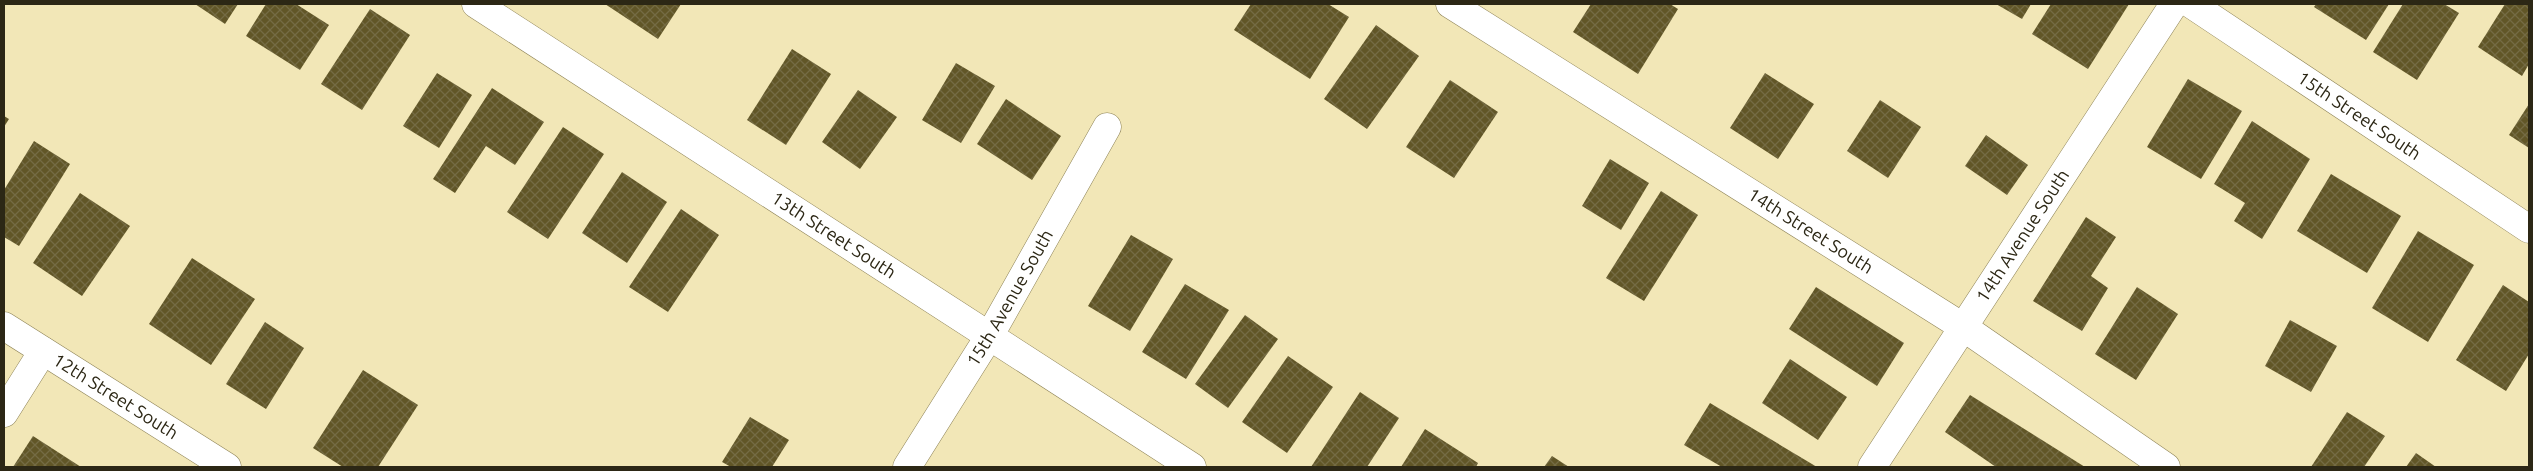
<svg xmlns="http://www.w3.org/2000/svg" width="2533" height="471" viewBox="0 0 2533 471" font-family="Ubuntu,sans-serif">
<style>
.building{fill:url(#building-cross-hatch)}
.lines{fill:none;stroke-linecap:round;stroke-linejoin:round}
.minor-casing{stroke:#8d8256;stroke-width:29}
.minor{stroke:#fff;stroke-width:28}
.labels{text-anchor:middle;stroke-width:5;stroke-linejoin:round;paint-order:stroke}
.street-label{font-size:18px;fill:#2c2715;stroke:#f2e7b7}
</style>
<defs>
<pattern id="building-cross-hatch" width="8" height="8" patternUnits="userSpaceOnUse" patternTransform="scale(1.25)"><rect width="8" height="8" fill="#615627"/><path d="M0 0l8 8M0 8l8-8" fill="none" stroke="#746b44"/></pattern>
</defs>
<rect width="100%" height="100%" fill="#f2e7b7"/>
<g class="building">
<polygon points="195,4 238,4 225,24"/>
<polygon points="266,4 296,4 329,25 300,70 246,36"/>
<polygon points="605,4 681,4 658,39"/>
<polygon points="1251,4 1328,4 1349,17 1310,79 1234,30"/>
<polygon points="1591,4 1670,4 1678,9 1638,74 1573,32"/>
<polygon points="1996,4 2031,4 2022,19"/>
<polygon points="2051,4 2129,4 2088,69 2032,34"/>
<polygon points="2316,4 2389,4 2366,40 2314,7"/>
<polygon points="2403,4 2444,4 2459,13 2417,80 2373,52"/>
<polygon points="2505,4 2529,4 2529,64 2522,76 2478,47"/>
<polygon points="370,9 410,35 362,110 321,84"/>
<polygon points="1376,25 1419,56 1367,129 1324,99"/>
<polygon points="792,49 831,74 786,145 747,120"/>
<polygon points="956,63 995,86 961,143 922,120"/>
<polygon points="437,73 472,95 439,148 403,126"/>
<polygon points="1765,73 1814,104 1778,159 1730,128"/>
<polygon points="2188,79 2242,111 2201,179 2147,147"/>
<polygon points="1450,80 1498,112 1454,178 1406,147"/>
<polygon points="492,88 544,122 515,165 486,146 455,193 433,179"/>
<polygon points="858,90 897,117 860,169 822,142"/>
<polygon points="1006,99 1061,136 1032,180 977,144"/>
<polygon points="1880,100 1921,127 1888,178 1847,151"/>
<polygon points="2529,104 2529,148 2509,135"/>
<polygon points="4,116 9,119 4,127"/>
<polygon points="2252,121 2310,159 2262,239 2234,221 2245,203 2214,184"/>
<polygon points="563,127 604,154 548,239 507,212"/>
<polygon points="1986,135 2028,165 2007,195 1965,166"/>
<polygon points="34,141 70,164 19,246 4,237 4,190"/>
<polygon points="1610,159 1649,183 1621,230 1582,206"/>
<polygon points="622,172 667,202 627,263 582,233"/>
<polygon points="2331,174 2401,216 2367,273 2297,231"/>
<polygon points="1661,191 1698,215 1644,301 1606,278"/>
<polygon points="80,193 130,226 82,296 33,263"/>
<polygon points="681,209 719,235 668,312 629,287"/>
<polygon points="2086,217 2116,237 2091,276 2108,288 2082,331 2033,301"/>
<polygon points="2418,231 2474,265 2428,342 2372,308"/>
<polygon points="1131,235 1173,259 1130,331 1088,306"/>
<polygon points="192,258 255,299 211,365 149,324"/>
<polygon points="1185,284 1229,310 1186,379 1142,352"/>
<polygon points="2503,285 2529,302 2529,354 2506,391 2456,360"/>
<polygon points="1816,287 1904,343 1877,386 1789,329"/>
<polygon points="2137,287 2178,314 2136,380 2095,354"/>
<polygon points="1245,315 1278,339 1228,408 1195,384"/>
<polygon points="2290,320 2337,346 2311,392 2265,366"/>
<polygon points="265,322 304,348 266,409 226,384"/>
<polygon points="1288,356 1333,387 1287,453 1242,422"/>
<polygon points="1790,359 1847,397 1818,440 1762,403"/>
<polygon points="363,370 418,405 378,467 343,467 313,448"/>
<polygon points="1360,392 1399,418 1367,467 1311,467"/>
<polygon points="1970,395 2085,467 1996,467 1945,432"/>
<polygon points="1710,403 1817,467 1722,467 1684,445"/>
<polygon points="2347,412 2385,436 2364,467 2311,467"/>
<polygon points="750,417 789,440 772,467 731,467 722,462"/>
<polygon points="1425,429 1478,463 1476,467 1401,467"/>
<polygon points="33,436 81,467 13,467"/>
<polygon points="2416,453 2436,467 2406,467"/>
<polygon points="1552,456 1569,467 1544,467"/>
</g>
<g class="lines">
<defs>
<g id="minor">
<path id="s1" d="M476,4l716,463"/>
<path id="s2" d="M1450,4l513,323 203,140"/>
<path id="s3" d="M2191,4l338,225"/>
<path id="s4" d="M4,326l223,141"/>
<polyline points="4,413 43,351"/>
<path id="s5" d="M907,467l83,-132 117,-208"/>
<path id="s6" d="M1872,467l302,-463"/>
</g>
</defs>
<use href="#minor" class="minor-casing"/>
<use href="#minor" class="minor"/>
</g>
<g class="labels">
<g class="street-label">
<text dy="6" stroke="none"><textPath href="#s3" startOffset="202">15th Street South</textPath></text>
<text dy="6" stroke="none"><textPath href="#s2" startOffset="426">14th Street South</textPath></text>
<text dy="6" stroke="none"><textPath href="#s1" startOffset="426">13th Street South</textPath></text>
<text dy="6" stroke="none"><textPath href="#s6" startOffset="276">14th Avenue South</textPath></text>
<text dy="6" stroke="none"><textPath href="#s5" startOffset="198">15th Avenue South</textPath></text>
<text dy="6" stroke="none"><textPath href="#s4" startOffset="132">12th Street South</textPath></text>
</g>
</g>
<rect width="2533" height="471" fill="none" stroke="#2c2715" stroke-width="10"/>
</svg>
